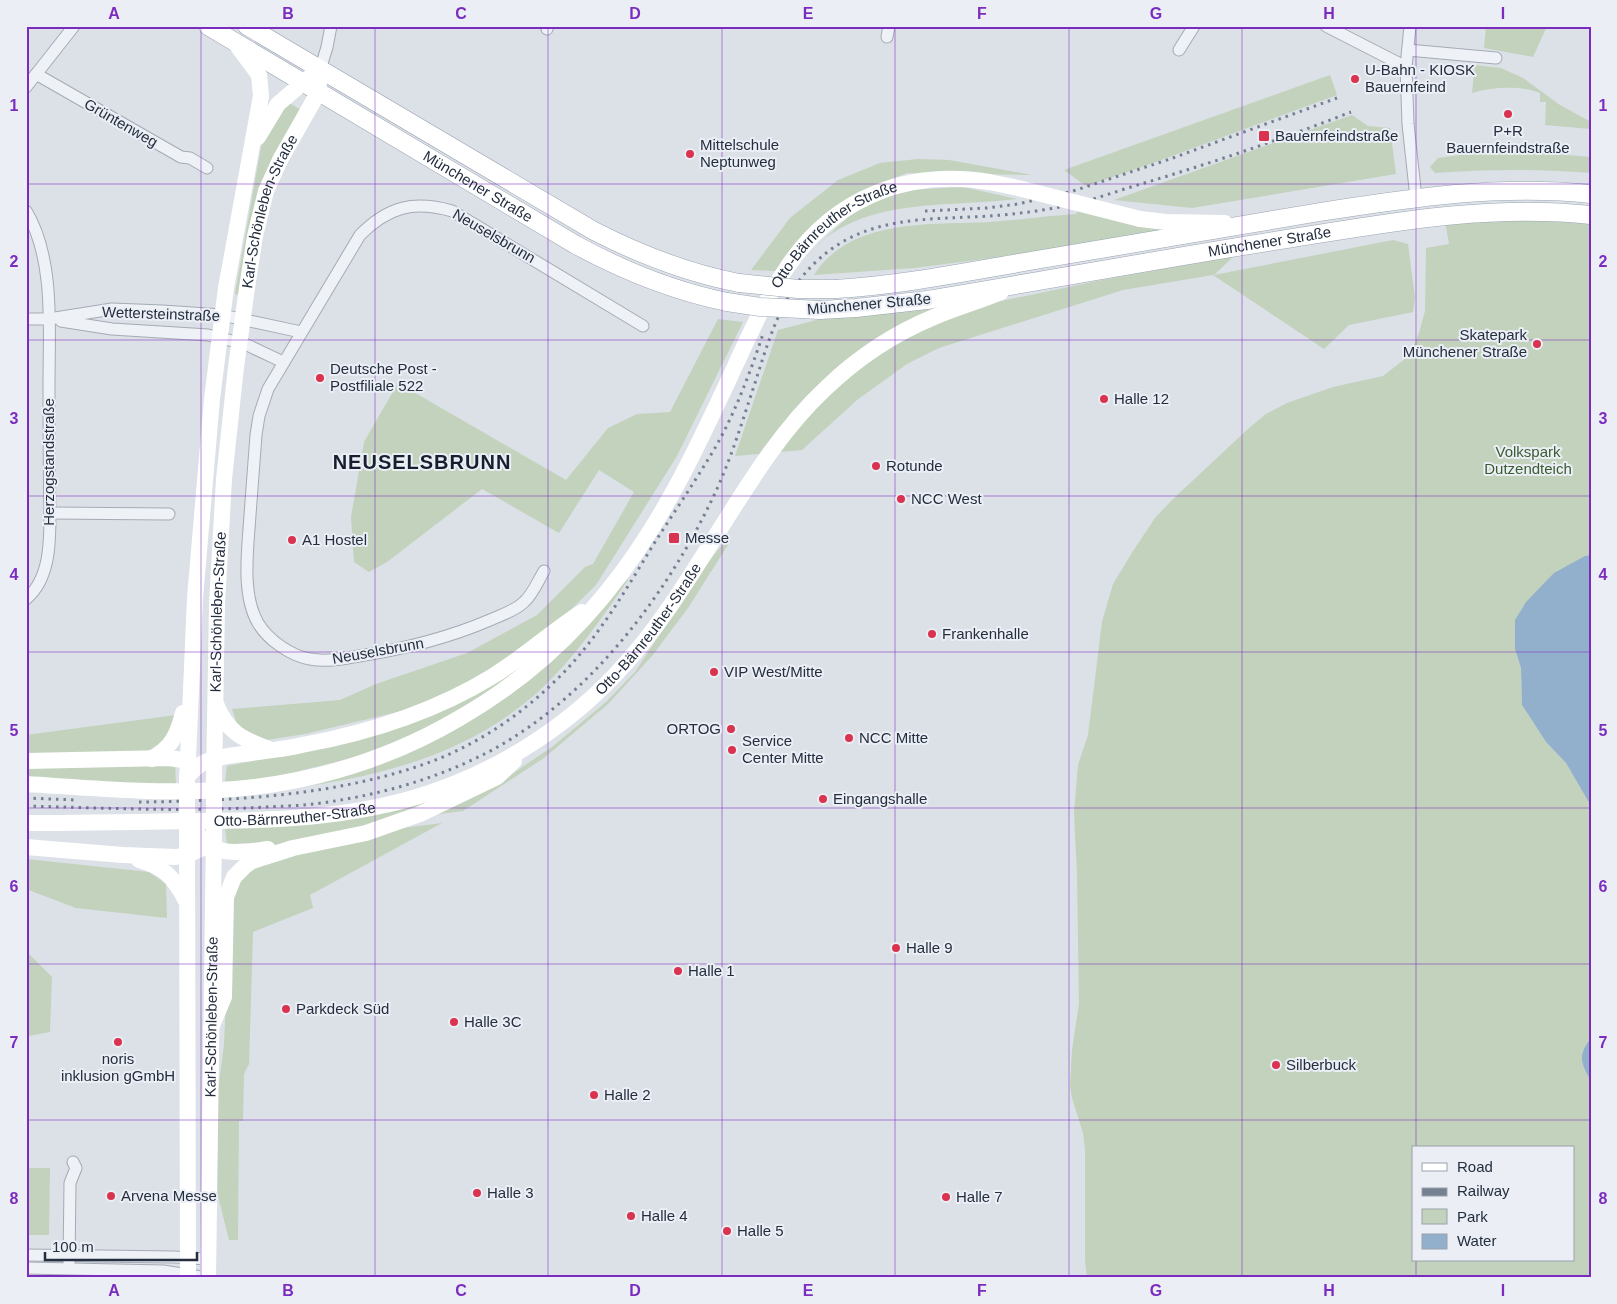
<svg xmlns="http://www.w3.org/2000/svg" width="1617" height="1304" viewBox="0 0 1617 1304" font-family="Helvetica,sans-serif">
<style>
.green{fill:#c2d2bc;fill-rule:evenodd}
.water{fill:#92afcc}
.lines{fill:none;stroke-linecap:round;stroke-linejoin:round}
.minor-casing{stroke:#a5abb5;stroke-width:13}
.primary-casing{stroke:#9aa5b4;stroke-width:19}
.minor{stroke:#eef1f6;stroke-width:11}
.secondary{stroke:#fff;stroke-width:16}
.primary{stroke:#fff;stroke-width:18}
.rail{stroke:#748092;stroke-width:3;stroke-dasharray:2.5 5;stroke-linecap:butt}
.primary-bridge-casing{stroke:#9aa5b4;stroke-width:19;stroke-linecap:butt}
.secondary-bridge{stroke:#fff;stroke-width:16}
.primary-bridge{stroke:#fff;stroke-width:18}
.grid{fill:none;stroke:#7b2cbf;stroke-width:1;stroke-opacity:0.55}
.poi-dot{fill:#da334f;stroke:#ebeff5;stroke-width:2}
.labels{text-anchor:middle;stroke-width:4;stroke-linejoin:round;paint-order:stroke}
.poi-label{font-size:15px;fill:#242e3f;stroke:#ebeff5;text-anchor:start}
.street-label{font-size:15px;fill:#242e3f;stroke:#ebeff5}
.park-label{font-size:15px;fill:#395c30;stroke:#ebeff5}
.district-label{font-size:20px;font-weight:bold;letter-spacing:1px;fill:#171f2f;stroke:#ebeff5}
.neatline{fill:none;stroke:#7b2cbf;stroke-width:2}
.grid-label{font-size:16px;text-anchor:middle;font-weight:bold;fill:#7b2cbf}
</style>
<rect width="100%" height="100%" fill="#dce0e7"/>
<g class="green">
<polygon points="1486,26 1547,26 1533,57 1484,48"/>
<path d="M1475,65l26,3 22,10 37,27 31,17v7l-46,-4 1,-23h-6v-9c-16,-8 -51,-6 -68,0z"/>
<polygon points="1330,75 1337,95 1142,167 1086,186 1064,170"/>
<polygon points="286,101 301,110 240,295 235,294 261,147 265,134"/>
<polygon points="1352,115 1368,126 1390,128 1396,174 1192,208 1114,200"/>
<path d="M1529,152l62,5v16c-53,-4 -104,-4 -156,0l-5,-6 8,-9 29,-4z"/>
<polygon points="918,159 949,160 1032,175 907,173 859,192 812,225 776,271 751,270 790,218 838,180 880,163"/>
<path d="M963,187l54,12c-61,8 -132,-1 -186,35 -7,5 -14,12 -21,18l48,-44 50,-18z"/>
<path d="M1078,210l96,17 -81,18 -179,23 -100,7c36,-57 116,-50 175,-53 29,-2 58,-6 87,-8z"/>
<path d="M1461,219l130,1v335l-6,1 -70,93 6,19 1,37 24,37 20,21 25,43v232c-14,18 -10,25 0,43v197h-504l-2,-17v-111l-2,-17 -11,-35 -2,-12 2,-36 7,-46 -2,-130 -3,-61 4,-48 10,-30 14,-113 11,-38 20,-33 22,-33 17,-18 77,-72 17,-14 21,-11 46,-16 50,-11 27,-21 9,-22 6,-22 1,-63 23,-4 -4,-23zM1413,1148h160v112h-160z"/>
<polygon points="1393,240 1408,244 1415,297 1413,312 1349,325 1324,349 1213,275 1123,290 939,348 907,364 857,400 802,450 735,456 778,330 828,317 949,303 992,303 1102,280 1234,256 1214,275"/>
<polygon points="718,319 743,322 677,456 596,585 550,630 470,685 410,709 305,734 267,740 250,738 238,727 232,709 340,700 376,684 467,653 537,615 585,567 593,564 634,492 599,470 559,533 482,489 387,562 369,572 354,562 351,517 364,442 398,383 566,480 608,428 637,414 670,412"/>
<polygon points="728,538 731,540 688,608 652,656 608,704 544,758 486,796 463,811 432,815 486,789 512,774 552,747 606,702 635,672 702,570"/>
<path d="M626,578l2,2c-27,39 -55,80 -90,112 -76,67 -168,87 -266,99l205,-75z"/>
<polygon points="523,662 510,678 423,731 360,756 271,778 225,782 227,766 318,749"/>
<polygon points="176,715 168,738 146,752 175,762 176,786 26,778 26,735"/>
<polygon points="441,795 433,802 340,834 274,845 227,845 225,828"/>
<polygon points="442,823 310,895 313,908 253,932 249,1064 244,1074 243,1121 239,1121 238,1240 229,1240 216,1188 217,1097 224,1045 231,894 247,868 395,829"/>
<polygon points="26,859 149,872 166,884 167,918 76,908 26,889"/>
<polygon points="26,951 52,977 50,1032 29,1036 26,1105"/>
<polygon points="26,1168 50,1168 49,1235 26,1235"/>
</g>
<g class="water">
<polygon points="1591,555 1591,806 1566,763 1546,742 1522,705 1521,668 1515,649 1515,620 1526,602 1554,573 1585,556"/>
<path d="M1591,1038v43c-10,-18 -14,-25 0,-43z"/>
</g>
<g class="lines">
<defs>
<g id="minor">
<polyline points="1326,26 1406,67"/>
<polyline points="1410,26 1406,67 1408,124 1416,198"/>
<polyline points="547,29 548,26"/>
<polyline points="887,37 889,26"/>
<polyline points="1179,50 1194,26"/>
<polyline points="1408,50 1496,58"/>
<polyline points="320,70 327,47 331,26"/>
<polyline points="36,74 181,157 190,158 207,168"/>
<polyline points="26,87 74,26"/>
<path d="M26,211c29,47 23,119 23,172 0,44 0,87 1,130 0,30 0,66 -24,86"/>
<polyline points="26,319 49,319 112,309 162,311 222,315 301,332"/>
<polyline points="61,321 112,329 208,335 245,344 283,362"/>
<polyline points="50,513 169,514"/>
<path d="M544,571c-6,10 -11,23 -20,31 -9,9 -23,13 -34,18 -42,18 -86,29 -131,36 -16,3 -33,6 -49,3 -19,-3 -42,-19 -52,-36 -17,-29 -10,-75 -8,-108 2,-27 4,-53 6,-80l3,-19 9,-27 92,-154c28,-28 53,-35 92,-24l191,115"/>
<polyline points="26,1255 174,1257 208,1259"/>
<polyline points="69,1263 70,1183 76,1168 73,1162"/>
<polyline points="26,1268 163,1271 208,1278"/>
</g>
<g id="primary">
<path id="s5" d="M208,26l368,219c48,26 97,46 151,57"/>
<path d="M247,26l347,205c47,24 93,42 145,52"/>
<path d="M836,289c66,-4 130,-17 194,-28 97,-16 193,-33 290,-49 90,-14 180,-28 271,-18"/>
<path id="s6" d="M820,310l36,-2 71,-8c122,-20 244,-43 366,-62 99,-16 198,-34 298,-23"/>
</g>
</defs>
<use href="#minor" class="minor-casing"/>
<use href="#primary" class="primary-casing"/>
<use href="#minor" class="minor"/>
<g class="secondary">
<polyline points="258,137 278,104 312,75"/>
<polyline points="1140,219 1166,222 1225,223"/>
<path d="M216,704c11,28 26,35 53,45"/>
<path d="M152,759c20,-13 25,-23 31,-46"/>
<polyline points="26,761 168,758 183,760 197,767"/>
<path d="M187,776c6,-5 11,-11 18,-14 14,-6 30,-7 45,-9 17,-2 35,-4 52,-8 66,-12 134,-34 191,-69 31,-19 58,-44 89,-64"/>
<path id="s1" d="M214,781l3,-177 7,-125 12,-112 11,-79 8,-52 11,-45 14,-31 38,-67 2,-23"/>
<polyline points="187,782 195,598 212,399 226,288 261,96 259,75 236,44"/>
<path id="s2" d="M26,784c65,4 130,10 194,6 84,-5 166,-29 238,-71 81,-46 146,-113 194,-191 30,-48 54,-100 78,-151 17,-37 34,-76 58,-111 47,-69 120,-97 201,-84"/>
<path id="s3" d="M26,823c54,0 108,-1 161,-2 82,0 164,-2 242,-28 75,-25 144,-70 197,-130 34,-38 62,-83 89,-126 33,-52 65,-106 110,-148 32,-31 68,-55 109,-72 22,-9 45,-16 67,-25"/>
<polyline points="187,831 188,1278"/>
<path d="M196,831c14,28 47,21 72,18"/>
<polyline points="26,847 123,855 176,857 187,855 203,848 213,836"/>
<path d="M139,860c26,7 35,18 47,41"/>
<polyline points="211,1028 224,997 226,897 234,877 245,866 252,861 293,848 366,833 420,814 497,777 514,761"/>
<path id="s4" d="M208,1278l6,-447"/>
</g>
<use href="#primary" class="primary"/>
<g class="rail">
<polyline points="925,211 987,208 1018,204 1073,191 1170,159 1337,98"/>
<polyline points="26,798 76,800"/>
<path d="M139,802c98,-1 207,-7 299,-43 42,-17 82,-44 114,-75 43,-40 73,-93 103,-142 20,-31 41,-62 60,-94 20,-35 35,-75 48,-114"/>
<path d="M26,806c80,2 159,6 239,1 16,-1 33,-1 49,-3 63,-8 124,-25 180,-55 99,-55 175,-157 222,-258 16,-35 27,-72 39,-108 14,-44 27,-91 63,-123 49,-45 109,-40 171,-44 29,-2 60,-6 89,-13 21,-5 42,-13 63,-19 71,-21 141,-45 210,-72"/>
</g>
<defs>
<g id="primary-bridge">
<polyline points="739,283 798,289 836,289"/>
<polyline points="727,302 760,307 820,310"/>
</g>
</defs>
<use href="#primary-bridge" class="primary-bridge-casing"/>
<g class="secondary-bridge">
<polyline points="989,182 1018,188 1140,219"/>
<polyline points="187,831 187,782"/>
<polyline points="214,831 214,781"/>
</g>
<use href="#primary-bridge" class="primary-bridge"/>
</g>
<path class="grid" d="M201,26v1252M375,26v1252M548,26v1252M722,26v1252M895,26v1252M1069,26v1252M1242,26v1252M1416,26v1122M26,184h1565M26,340h1565M26,496h1565M26,652h1565M26,808h1565M26,964h1565M26,1120h1565M1416,1260v18"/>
<g class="poi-dot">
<circle cx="1355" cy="79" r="5"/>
<circle cx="1508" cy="114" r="5"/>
<rect x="1258" y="130" width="12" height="12" rx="2.5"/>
<circle cx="690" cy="154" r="5"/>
<circle cx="1537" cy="344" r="5"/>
<circle cx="320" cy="378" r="5"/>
<circle cx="1104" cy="399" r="5"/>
<circle cx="876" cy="466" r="5"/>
<circle cx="901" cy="499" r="5"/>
<rect x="668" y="532" width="12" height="12" rx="2.5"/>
<circle cx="292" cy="540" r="5"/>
<circle cx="932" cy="634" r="5"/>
<circle cx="714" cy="672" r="5"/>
<circle cx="731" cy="729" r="5"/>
<circle cx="849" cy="738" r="5"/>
<circle cx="732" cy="750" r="5"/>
<circle cx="823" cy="799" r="5"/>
<circle cx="896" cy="948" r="5"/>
<circle cx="678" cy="971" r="5"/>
<circle cx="286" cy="1009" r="5"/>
<circle cx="454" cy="1022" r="5"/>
<circle cx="118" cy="1042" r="5"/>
<circle cx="1276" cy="1065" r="5"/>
<circle cx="594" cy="1095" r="5"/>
<circle cx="477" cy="1193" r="5"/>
<circle cx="111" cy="1196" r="5"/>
<circle cx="946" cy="1197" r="5"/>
<circle cx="631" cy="1216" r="5"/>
<circle cx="727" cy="1231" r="5"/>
</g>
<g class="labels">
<g class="poi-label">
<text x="1365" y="75">U-Bahn - KIOSK<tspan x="1365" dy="17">Bauernfeind</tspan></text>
<text x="1508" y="136" text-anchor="middle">P+R<tspan x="1508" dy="17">Bauernfeindstraße</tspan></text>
<text x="1275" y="141">Bauernfeindstraße</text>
<text x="700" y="150">Mittelschule<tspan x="700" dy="17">Neptunweg</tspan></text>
<text x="1527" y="340" text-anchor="end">Skatepark<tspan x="1527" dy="17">Münchener Straße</tspan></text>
<text x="330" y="374">Deutsche Post -<tspan x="330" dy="17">Postfiliale 522</tspan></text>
<text x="1114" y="404">Halle 12</text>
<text x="886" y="471">Rotunde</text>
<text x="911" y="504">NCC West</text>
<text x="685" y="543">Messe</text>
<text x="302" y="545">A1 Hostel</text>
<text x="942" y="639">Frankenhalle</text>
<text x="724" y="677">VIP West/Mitte</text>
<text x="721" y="734" text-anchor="end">ORTOG</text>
<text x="859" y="743">NCC Mitte</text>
<text x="742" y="746">Service<tspan x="742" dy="17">Center Mitte</tspan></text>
<text x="833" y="804">Eingangshalle</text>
<text x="906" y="953">Halle 9</text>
<text x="688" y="976">Halle 1</text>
<text x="296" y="1014">Parkdeck Süd</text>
<text x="464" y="1027">Halle 3C</text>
<text x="118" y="1064" text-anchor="middle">noris<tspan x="118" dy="17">inklusion gGmbH</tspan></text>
<text x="1286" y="1070">Silberbuck</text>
<text x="604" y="1100">Halle 2</text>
<text x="487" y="1198">Halle 3</text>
<text x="121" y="1201">Arvena Messe</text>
<text x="956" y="1202">Halle 7</text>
<text x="641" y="1221">Halle 4</text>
<text x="737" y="1236">Halle 5</text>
</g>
<g class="street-label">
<text transform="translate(121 123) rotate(30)" y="5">Grüntenweg</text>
<text dy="5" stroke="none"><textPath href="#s5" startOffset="314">Münchener Straße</textPath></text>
<text dy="5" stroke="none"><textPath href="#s1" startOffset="575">Karl-Schönleben-Straße</textPath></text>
<text transform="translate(494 236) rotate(30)" y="5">Neuselsbrunn</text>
<text dy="5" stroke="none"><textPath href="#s2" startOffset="1072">Otto-Bärnreuther-Straße</textPath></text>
<text dy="5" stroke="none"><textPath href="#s6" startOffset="455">Münchener Straße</textPath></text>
<text transform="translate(869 304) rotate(-5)" y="5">Münchener Straße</text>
<text transform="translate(161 314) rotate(2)" y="5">Wettersteinstraße</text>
<text transform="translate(49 462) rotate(-90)" y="5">Herzogstandstraße</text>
<text dy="5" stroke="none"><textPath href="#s1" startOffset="169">Karl-Schönleben-Straße</textPath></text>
<text dy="5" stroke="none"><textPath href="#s3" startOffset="685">Otto-Bärnreuther-Straße</textPath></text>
<text transform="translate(378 651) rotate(-10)" y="5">Neuselsbrunn</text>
<text dy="5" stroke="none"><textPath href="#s3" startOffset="269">Otto-Bärnreuther-Straße</textPath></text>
<text dy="5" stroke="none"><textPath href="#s4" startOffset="261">Karl-Schönleben-Straße</textPath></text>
</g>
<g class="park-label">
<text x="1528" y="457">Volkspark<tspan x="1528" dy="17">Dutzendteich</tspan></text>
</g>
<g class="district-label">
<text x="422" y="469">NEUSELSBRUNN</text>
</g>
</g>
<rect width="1617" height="1304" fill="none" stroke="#ebeff5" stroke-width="55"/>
<rect x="1412" y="1146" width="162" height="115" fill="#ebeff5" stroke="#9ba2ac"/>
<rect x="1422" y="1163" width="25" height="8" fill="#ffffff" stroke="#9ba2ac"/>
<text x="1457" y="1172" font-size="15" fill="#242e3f">Road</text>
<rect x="1422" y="1188" width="25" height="8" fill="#748092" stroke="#9ba2ac"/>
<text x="1457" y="1196" font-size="15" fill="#242e3f">Railway</text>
<rect x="1422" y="1209" width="25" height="15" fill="#c2d2bc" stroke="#9ba2ac"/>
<text x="1457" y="1222" font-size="15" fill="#242e3f">Park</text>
<rect x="1422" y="1234" width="25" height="15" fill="#92afcc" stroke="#9ba2ac"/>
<text x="1457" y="1246" font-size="15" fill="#242e3f">Water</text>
<path d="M45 1252v8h152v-8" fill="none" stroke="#242e3f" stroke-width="2.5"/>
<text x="52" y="1252" font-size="15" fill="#242e3f" stroke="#ebeff5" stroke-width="4" paint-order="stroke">100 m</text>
<rect x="28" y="28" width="1562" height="1248" class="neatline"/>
<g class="grid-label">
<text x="114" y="19">A</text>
<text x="288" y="19">B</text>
<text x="461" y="19">C</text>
<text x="635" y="19">D</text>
<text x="808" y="19">E</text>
<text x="982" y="19">F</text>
<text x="1156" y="19">G</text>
<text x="1329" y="19">H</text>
<text x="1503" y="19">I</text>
<text x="14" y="111">1</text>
<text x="1603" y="111">1</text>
<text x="14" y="267">2</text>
<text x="1603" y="267">2</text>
<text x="14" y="424">3</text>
<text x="1603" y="424">3</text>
<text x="14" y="580">4</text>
<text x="1603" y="580">4</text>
<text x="14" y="736">5</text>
<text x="1603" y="736">5</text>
<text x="14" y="892">6</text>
<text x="1603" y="892">6</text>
<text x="14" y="1048">7</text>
<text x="1603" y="1048">7</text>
<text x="14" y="1204">8</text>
<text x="1603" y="1204">8</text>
<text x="114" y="1296">A</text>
<text x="288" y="1296">B</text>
<text x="461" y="1296">C</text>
<text x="635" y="1296">D</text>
<text x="808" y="1296">E</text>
<text x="982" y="1296">F</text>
<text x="1156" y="1296">G</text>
<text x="1329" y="1296">H</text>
<text x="1503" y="1296">I</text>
</g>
</svg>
